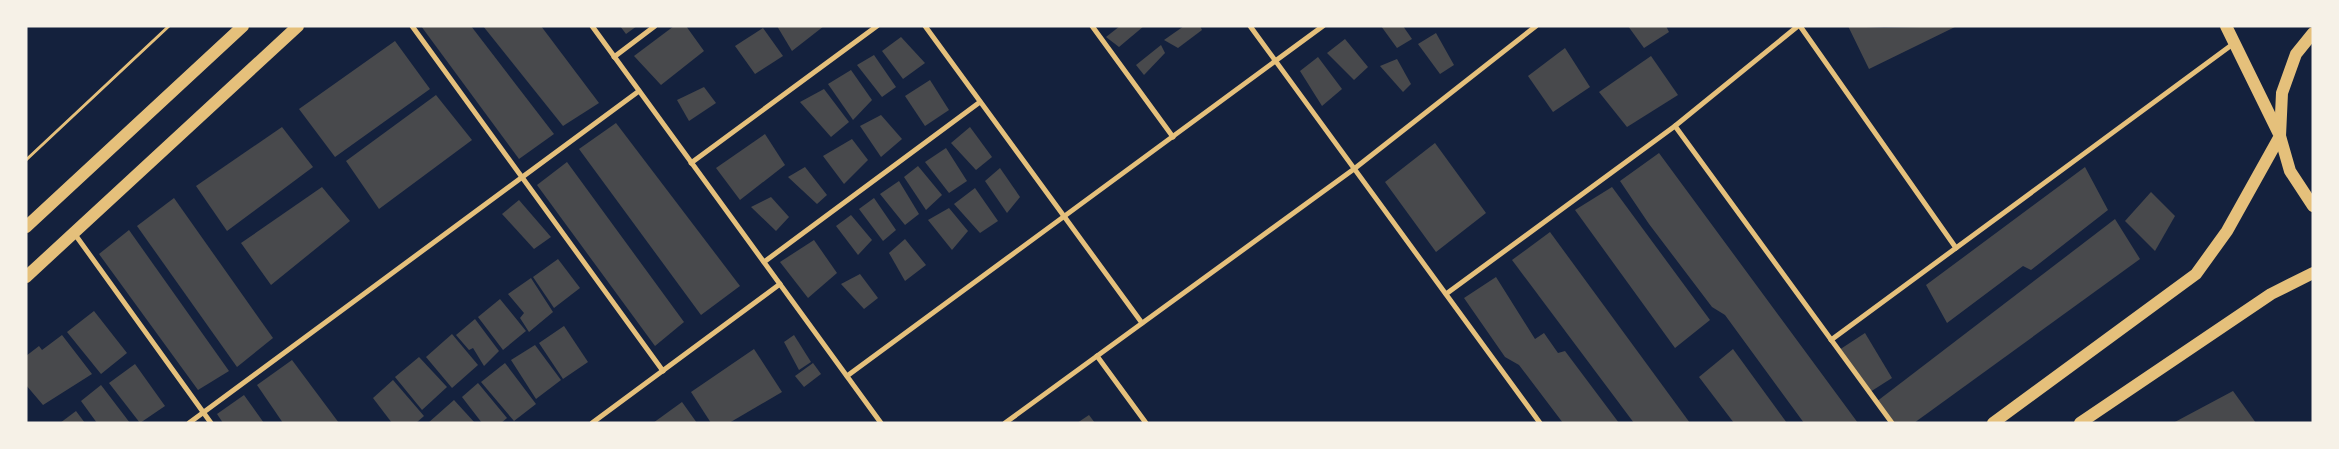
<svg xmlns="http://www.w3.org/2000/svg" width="2339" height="449" viewBox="0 0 2339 449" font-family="Lora,serif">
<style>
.building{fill:#48494c}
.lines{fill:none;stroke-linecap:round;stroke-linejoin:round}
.path{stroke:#e5c07b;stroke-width:3}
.minor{stroke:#e5c07b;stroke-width:5}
.primary{stroke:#e5c07b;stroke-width:12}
</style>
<rect width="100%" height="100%" fill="#14213d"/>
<g class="building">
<polygon points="421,26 471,26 554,134 519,159"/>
<polygon points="483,26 541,26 599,103 563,126"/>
<polygon points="620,26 637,26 626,34"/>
<polygon points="674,26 686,26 704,51 661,85 634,56"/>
<polygon points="777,26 824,26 792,51"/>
<polygon points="1120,26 1144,26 1119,47 1106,37"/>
<polygon points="1184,26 1200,26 1202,30 1178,48 1164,40"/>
<polygon points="1381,26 1403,26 1412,39 1397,48"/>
<polygon points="1628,26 1666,26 1669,32 1644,48"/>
<polygon points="1848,26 1884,28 1957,26 1869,69"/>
<polygon points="763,28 783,56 755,74 735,46"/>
<polygon points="1436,33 1454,65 1440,74 1418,44"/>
<polygon points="901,37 925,63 903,79 882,51"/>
<polygon points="1345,39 1368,67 1354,80 1327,53"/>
<polygon points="395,41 430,89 335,157 299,109"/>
<polygon points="1161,45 1165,53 1144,75 1136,65"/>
<polygon points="1565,48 1590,87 1553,112 1528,76"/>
<polygon points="874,55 896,87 882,97 857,65"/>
<polygon points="1651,56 1678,95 1627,127 1599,92"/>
<polygon points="1318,57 1342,89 1322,106 1300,71"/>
<polygon points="1397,59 1411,84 1403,92 1380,66"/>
<polygon points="851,70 872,100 853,120 828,84"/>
<polygon points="930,80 949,110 925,126 905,96"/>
<polygon points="704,87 716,103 689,121 677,100"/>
<polygon points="824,89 849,122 831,137 800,102"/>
<polygon points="436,95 472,140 379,209 346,161"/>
<polygon points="881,115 902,139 881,157 860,126"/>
<polygon points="616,123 740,286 701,315 579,149"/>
<polygon points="282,127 313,167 227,231 196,186"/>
<polygon points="970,127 992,157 976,170 951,143"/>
<polygon points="765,134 785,165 740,200 716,168"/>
<polygon points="852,139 868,160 844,184 823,156"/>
<polygon points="1435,143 1486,213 1436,252 1385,182"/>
<polygon points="946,148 967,181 949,193 925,162"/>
<polygon points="1659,153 1858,423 1804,423 1725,315 1712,307 1649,224 1620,181"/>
<polygon points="567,162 684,322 655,346 537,185"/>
<polygon points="918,166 942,195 926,210 904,177"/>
<polygon points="805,167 827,195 817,204 788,177"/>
<polygon points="2085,167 2108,210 2031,270 2023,266 1947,323 1926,285"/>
<polygon points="1000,168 1020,197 1007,213 985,181"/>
<polygon points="899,181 919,214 905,225 880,194"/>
<polygon points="322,187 350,221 271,285 241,243"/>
<polygon points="1612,187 1710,320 1675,348 1575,210"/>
<polygon points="975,188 998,221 980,233 954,204"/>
<polygon points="2151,192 2175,216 2155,251 2125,221"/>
<polygon points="771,197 789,217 776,231 751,207"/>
<polygon points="174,198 273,338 237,367 137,226"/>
<polygon points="874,198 896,230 883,241 859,209"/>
<polygon points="519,200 551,237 534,249 502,214"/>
<polygon points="949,208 968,231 952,250 928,220"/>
<polygon points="851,215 872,240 858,255 836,226"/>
<polygon points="2115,219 2140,259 1914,423 1892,423 1876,402"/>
<polygon points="129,230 229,371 198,390 99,254"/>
<polygon points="1550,232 1690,423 1634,423 1512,260"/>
<polygon points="905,239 926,265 905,281 889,253"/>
<polygon points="814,240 837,273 808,298 780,262"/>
<polygon points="558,259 580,288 554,308 533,277"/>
<polygon points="860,274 878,298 864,309 841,284"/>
<polygon points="1496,277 1535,339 1544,333 1558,353 1565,351 1619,423 1563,423 1519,365 1505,357 1464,298"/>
<polygon points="531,278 553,312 529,332 520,318 524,313 508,294"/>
<polygon points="500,299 526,331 503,350 478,317"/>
<polygon points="94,311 127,353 101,374 67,332"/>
<polygon points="475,319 499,351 484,366 473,348 469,350 456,335"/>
<polygon points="564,326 588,362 563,379 539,343"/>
<polygon points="1865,333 1892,378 1870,392 1839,350"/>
<polygon points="452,334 478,365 452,388 426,357"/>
<polygon points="62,335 92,374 43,405 26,385 26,356 39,346 42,350"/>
<polygon points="794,335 811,362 799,370 784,342"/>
<polygon points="535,345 561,380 536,399 511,360"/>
<polygon points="754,349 782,392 729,423 711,423 691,392"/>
<polygon points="1733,349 1787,423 1734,423 1699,377"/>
<polygon points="419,357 447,387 422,410 395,377"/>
<polygon points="292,360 339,423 283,423 257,385"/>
<polygon points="505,363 536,404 514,421 481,382"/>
<polygon points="813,363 821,374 804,387 795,376"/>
<polygon points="135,364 165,406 140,423 109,383"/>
<polygon points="393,380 424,416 416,423 392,423 373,398"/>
<polygon points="478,383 507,418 501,423 482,423 462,397"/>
<polygon points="101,385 130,423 97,423 81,401"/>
<polygon points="2233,391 2256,423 2173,423"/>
<polygon points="244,395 264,423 223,423 217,414"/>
<polygon points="454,400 475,423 428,423"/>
<polygon points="682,402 697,423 653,423"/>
<polygon points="76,411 85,423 60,423"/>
<polygon points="1089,415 1095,423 1077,423"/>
</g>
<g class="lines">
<polyline class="path" points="26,160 169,26"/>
<g class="minor">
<polyline points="412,26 663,371"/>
<polyline points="592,26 881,423"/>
<polyline points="925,26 1142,323"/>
<polyline points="1092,26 1173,137"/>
<polyline points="1250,26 1540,423"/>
<polyline points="1800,26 1956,248"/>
<polyline points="614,57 655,26"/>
<polyline points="1675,126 1892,423"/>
<polyline points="691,163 877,26"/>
<polyline points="74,233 211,423"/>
<polyline points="764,262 980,102"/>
<polyline points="1446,294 1675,126 1798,26"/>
<polyline points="1831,340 2233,44"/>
<polyline points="1097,356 1146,423"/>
<polyline points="847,376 1323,26"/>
<polyline points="189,423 639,91"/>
<polyline points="592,423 780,284"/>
<polyline points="1005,423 1354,169 1536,26"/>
</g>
<g class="primary">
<polyline points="2313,33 2296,54 2282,93 2280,136 2290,171 2313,206"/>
<polyline points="26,227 243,26"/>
<polyline points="26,277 298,26"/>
<polyline points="1993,423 2196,274 2227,231 2280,136 2226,26"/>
<polyline points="2080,423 2271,294 2313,273"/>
</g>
</g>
<rect width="2339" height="449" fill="none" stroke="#f6f1e7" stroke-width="55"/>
</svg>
